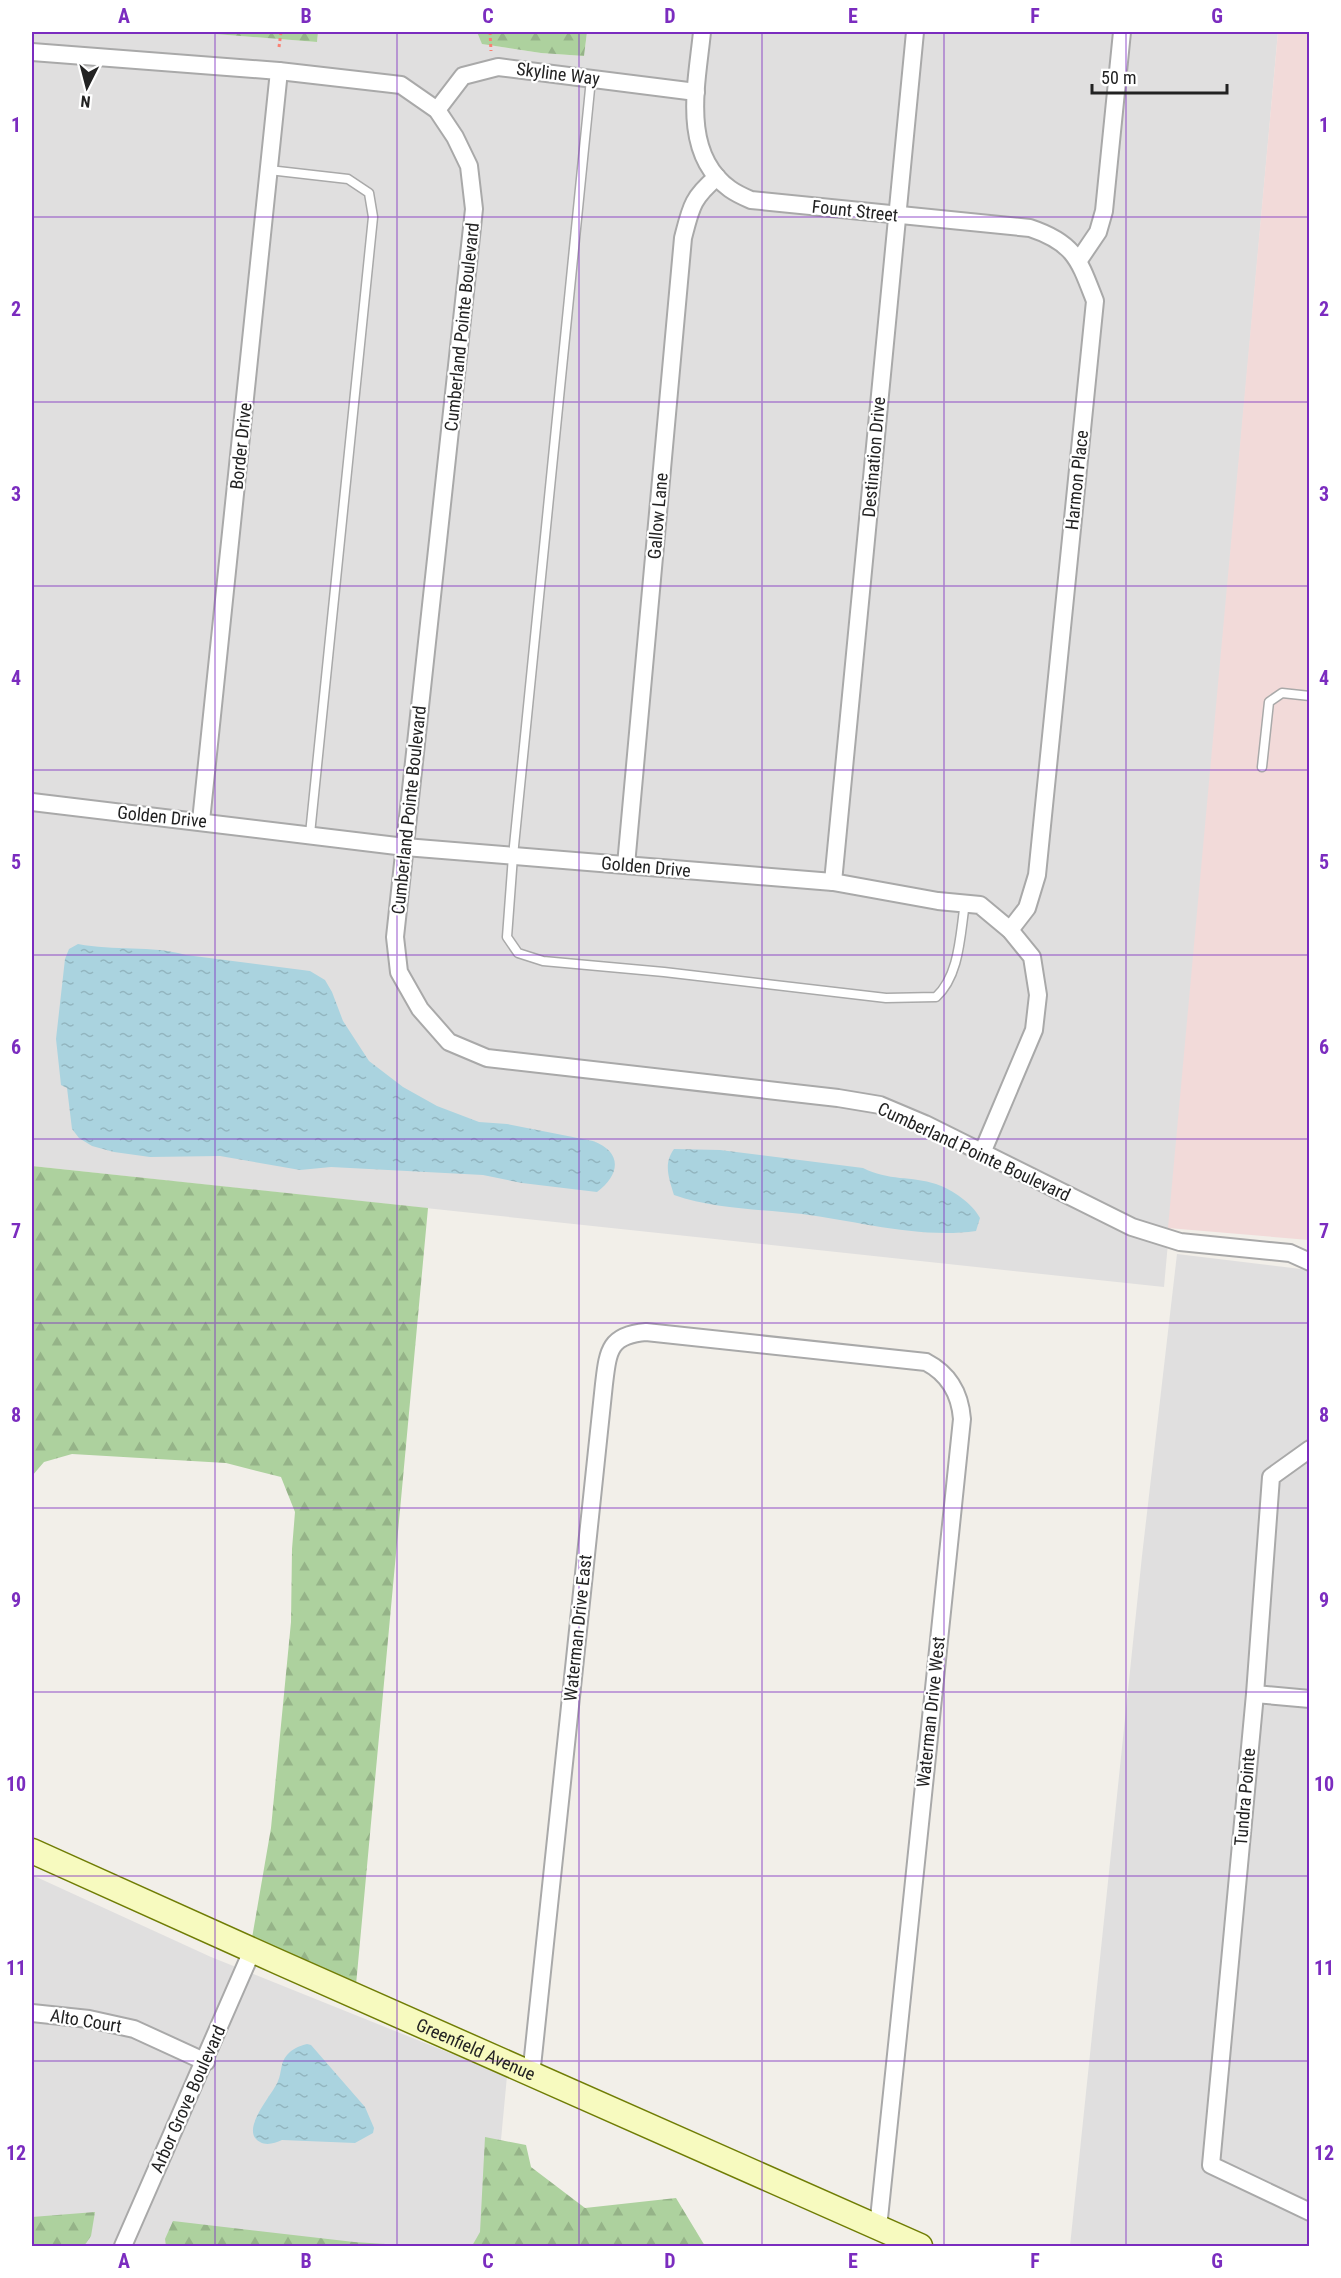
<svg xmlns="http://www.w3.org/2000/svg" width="1341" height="2278" viewBox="0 0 1341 2278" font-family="'Roboto Condensed',sans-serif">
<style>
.residential{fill:#e0dfdf}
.commercial{fill:#f2dad9}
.forest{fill:url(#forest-firs)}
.water{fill:url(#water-ripples)}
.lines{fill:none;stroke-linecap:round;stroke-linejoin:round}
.service-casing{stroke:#a9a9a9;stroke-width:11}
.minor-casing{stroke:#a9a9a9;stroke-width:20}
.secondary-casing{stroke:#707d05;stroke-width:27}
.path{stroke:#fa8072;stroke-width:3;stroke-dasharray:3 3;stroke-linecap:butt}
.service{stroke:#fff;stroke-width:8}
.minor{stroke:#fff;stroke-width:16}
.secondary{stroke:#f7fabf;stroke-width:24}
.grid{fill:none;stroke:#7b2cbf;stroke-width:1.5;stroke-opacity:0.55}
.labels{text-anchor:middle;stroke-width:4.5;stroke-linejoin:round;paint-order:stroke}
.street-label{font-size:18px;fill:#222;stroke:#fff}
.neatline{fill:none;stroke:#7b2cbf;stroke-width:2}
.grid-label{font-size:20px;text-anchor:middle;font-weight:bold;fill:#7b2cbf}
</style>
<defs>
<pattern id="forest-firs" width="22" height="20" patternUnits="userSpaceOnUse" patternTransform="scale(1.5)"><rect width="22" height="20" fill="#add19e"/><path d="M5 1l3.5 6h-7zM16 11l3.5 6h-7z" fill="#95b388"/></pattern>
<pattern id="water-ripples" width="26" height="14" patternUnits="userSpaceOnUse" patternTransform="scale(1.5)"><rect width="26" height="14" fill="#aad3df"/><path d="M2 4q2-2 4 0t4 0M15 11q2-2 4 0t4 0" fill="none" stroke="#92b5bf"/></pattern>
</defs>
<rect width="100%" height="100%" fill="#f2efe9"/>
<g class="residential">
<polygon points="32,32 190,32 317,42 318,32 477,32 483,44 541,53 584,56 587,32 1278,32 1164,1287 32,1166"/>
<polygon points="1177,1254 1309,1270 1309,2246 1070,2246 1142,1556"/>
<polygon points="32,1875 211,1957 507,2076 491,2246 32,2246"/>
</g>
<polygon class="commercial" points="1278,32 1309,32 1309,1240 1168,1228"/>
<g class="forest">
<polygon points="190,32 318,32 317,42"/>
<polygon points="477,32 587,32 584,56 541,53 482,44"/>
<polygon points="32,1166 428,1208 356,1985 252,1938 271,1828 291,1622 292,1549 295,1512 281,1477 226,1463 72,1454 44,1462 32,1476"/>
<polygon points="485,2137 526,2145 531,2167 585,2208 676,2198 705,2246 472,2246 480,2232"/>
<polygon points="95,2212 91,2236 84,2246 32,2246 32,2217"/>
<polygon points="173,2221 354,2242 417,2246 166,2246 165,2239"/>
</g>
<g class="water">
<path d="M78,944c36,7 73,1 108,11l124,16 15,9 7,12 11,29 26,40 34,26 34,19 42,16 28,2 86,17c30,11 27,34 4,51l-75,-9 -39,-8 -152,-8 -31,3 -80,-14 -70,1 -36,-5 -22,-6 -13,-8 -7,-9 -5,-41 -6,-3 -5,-46 9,-80 4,-10z"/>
<path d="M674,1149l46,1 143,18c25,13 49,8 73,16 17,6 36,19 44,34l-4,13c-57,8 -118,-10 -174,-17 -42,-5 -88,-5 -128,-19 -5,-17 -11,-31 0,-46z"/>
<path d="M307,2044l4,1 54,62 9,21 -1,5 -18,10 -73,-3c-7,3 -15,6 -22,2 -22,-11 14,-49 18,-61 4,-9 2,-18 9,-26 5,-6 12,-9 20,-11z"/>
</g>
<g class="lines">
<defs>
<g id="service">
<path d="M591,79l-78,777 -6,81 11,16 25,8 121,11 222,26 50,-1c24,-22 24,-63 29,-94"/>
<polyline points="269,170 348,179 369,193 373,217 310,834"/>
<polyline points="1262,767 1269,702 1282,693 1310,696"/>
</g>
<g id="minor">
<path d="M702,32c-5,51 -22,121 28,157 7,5 14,8 21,11l279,28c45,15 49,32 65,73l-58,574 -10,33 -17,22"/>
<polyline points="32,52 279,71 401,85 437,110 455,137 469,166 474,209 395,937 399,972 420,1009 449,1042 487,1058 838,1098 880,1105 925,1124 1132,1227 1180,1242 1290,1253 1310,1262"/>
<polyline points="437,110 463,76 498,67 696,92"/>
<polyline points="1079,260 1098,232 1104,211 1122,32"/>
<polyline points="32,802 405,847 833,882 938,901 980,905 1010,930 1032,957 1038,995 1034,1030 982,1153"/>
<polyline points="201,821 279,71"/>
<path d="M626,865l57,-627c8,-31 9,-40 34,-61"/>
<polyline points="833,882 915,32"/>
<polyline points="1310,1449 1271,1477 1255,1694 1211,2165 1310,2212"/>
<polyline points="1255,1694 1310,1699"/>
<polyline points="32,2013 89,2019 134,2029 206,2062"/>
<path d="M531,2076l73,-692c4,-33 5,-49 42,-52l280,30c23,12 34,31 36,57l-84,809"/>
<polyline points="123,2246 252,1951"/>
</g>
<g id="secondary">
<path id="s1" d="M32,1851c295,134 592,264 888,395"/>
</g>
</defs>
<use href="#service" class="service-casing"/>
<use href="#minor" class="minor-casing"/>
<use href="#secondary" class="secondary-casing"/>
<g class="path">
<polyline points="490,32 491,51"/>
<polyline points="279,47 281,32"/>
</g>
<use href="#service" class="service"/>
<use href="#minor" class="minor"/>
<use href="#secondary" class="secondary"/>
</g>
<path class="grid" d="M215,32v2214M397,32v2214M579,32v2214M762,32v2214M944,32v2214M1126,32v2214M32,217h1278M32,402h1278M32,586h1278M32,770h1278M32,955h1278M32,1139h1278M32,1323h1278M32,1508h1278M32,1692h1278M32,1876h1278M32,2061h1278"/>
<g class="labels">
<g class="street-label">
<text transform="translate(558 74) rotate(7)" y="6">Skyline Way</text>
<text transform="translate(855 211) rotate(6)" y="6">Fount Street</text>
<text transform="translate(462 327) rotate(-84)" y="6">Cumberland Pointe Boulevard</text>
<text transform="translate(241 446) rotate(-84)" y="6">Border Drive</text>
<text transform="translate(874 457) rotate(-85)" y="6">Destination Drive</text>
<text transform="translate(1077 480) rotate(-84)" y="6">Harmon Place</text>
<text transform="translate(658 516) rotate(-85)" y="6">Gallow Lane</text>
<text transform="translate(409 810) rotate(-84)" y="6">Cumberland Pointe Boulevard</text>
<text transform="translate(162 817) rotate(6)" y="6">Golden Drive</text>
<text transform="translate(646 867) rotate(5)" y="6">Golden Drive</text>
<text transform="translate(974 1152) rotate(25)" y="6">Cumberland Pointe Boulevard</text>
<text transform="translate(578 1628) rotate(-84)" y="6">Waterman Drive East</text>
<text transform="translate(931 1712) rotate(-84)" y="6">Waterman Drive West</text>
<text transform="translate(1245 1797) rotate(-85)" y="6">Tundra Pointe</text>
<text transform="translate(86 2021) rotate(9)" y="6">Alto Court</text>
<text dy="6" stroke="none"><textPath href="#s1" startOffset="486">Greenfield Avenue</textPath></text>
<text transform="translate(188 2099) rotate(-66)" y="6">Arbor Grove Boulevard</text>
</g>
</g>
<rect width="1341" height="2278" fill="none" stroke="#ffffff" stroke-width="66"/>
<g transform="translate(87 87) rotate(186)" stroke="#ffffff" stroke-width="4.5" paint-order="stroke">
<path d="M0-4.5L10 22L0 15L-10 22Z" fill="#222222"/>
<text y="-9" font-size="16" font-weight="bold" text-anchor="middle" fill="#222222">N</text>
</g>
<path d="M1092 84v9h135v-9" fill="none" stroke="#222222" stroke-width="3"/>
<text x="1101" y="84" font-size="18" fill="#222222" stroke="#ffffff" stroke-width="4.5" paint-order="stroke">50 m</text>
<rect x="33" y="33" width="1275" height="2212" class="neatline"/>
<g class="grid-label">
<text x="124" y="23">A</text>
<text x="306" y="23">B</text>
<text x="488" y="23">C</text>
<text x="670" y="23">D</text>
<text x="853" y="23">E</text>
<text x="1035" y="23">F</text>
<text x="1217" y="23">G</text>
<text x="16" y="132">1</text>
<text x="1324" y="132">1</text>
<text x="16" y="316">2</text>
<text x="1324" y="316">2</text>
<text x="16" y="501">3</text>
<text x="1324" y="501">3</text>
<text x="16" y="685">4</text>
<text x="1324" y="685">4</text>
<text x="16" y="869">5</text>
<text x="1324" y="869">5</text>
<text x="16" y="1054">6</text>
<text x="1324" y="1054">6</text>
<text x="16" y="1238">7</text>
<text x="1324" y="1238">7</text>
<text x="16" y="1422">8</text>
<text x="1324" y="1422">8</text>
<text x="16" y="1607">9</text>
<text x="1324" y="1607">9</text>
<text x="16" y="1791">10</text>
<text x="1324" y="1791">10</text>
<text x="16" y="1975">11</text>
<text x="1324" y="1975">11</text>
<text x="16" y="2160">12</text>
<text x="1324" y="2160">12</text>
<text x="124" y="2268">A</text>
<text x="306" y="2268">B</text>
<text x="488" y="2268">C</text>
<text x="670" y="2268">D</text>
<text x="853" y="2268">E</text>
<text x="1035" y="2268">F</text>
<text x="1217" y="2268">G</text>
</g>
</svg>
